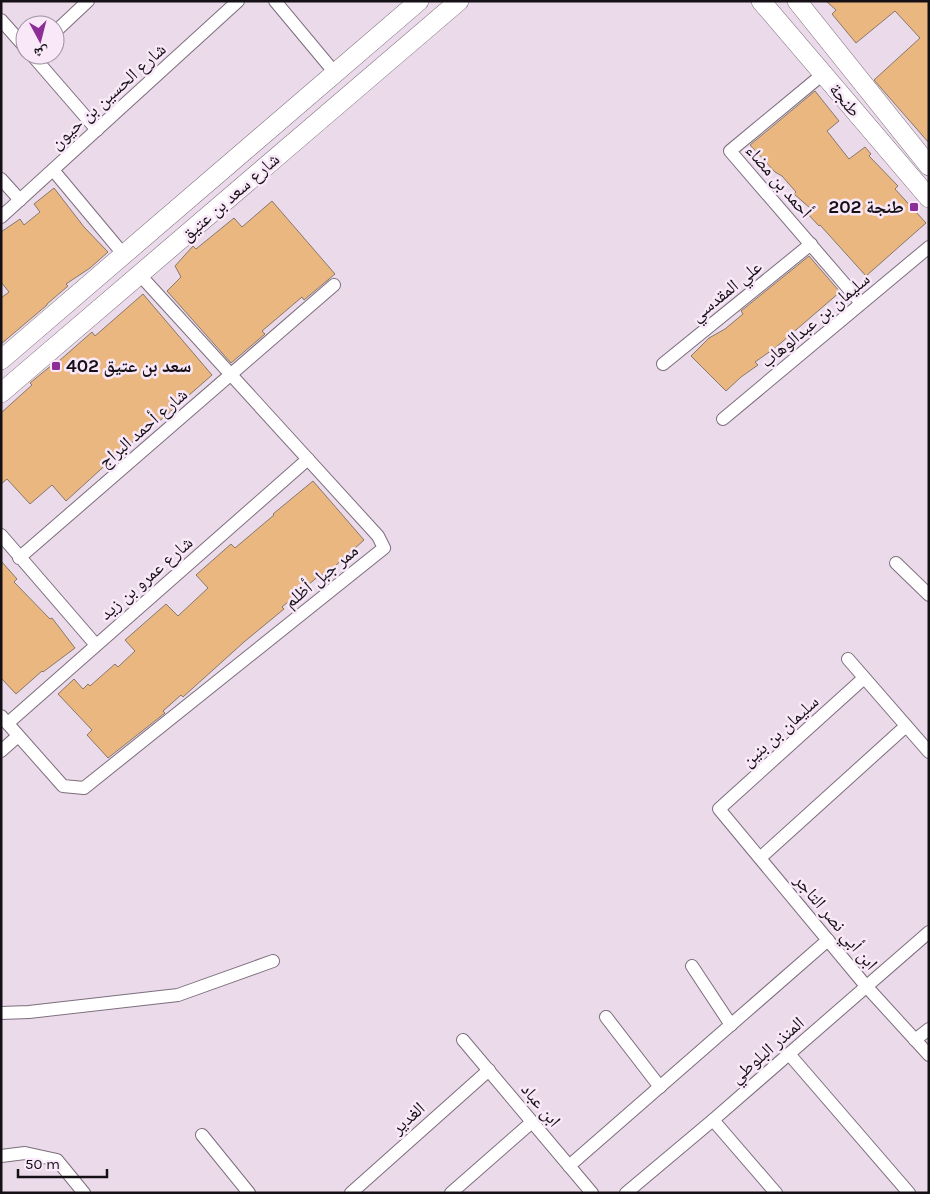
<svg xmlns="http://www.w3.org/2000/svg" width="930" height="1194" viewBox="0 0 930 1194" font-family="Karla,'Noto Naskh Arabic',sans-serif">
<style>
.building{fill:#ebb781;stroke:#86786a}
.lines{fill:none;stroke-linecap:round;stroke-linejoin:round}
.street-casing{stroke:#7c6e7c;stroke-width:14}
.secondary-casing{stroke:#7c6e7c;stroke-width:20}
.street{stroke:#fff;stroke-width:12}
.secondary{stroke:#fff;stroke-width:19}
.poi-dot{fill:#8d2d96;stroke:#f8e8f8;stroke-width:2}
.labels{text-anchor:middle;stroke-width:5;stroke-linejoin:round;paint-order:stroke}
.street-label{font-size:18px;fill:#151015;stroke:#f8e8f8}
.poi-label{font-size:18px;font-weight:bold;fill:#151015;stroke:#f8e8f8;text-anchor:end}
</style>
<rect width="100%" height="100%" fill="#ebdaea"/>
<g class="building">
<polygon points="826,1 929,1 929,143 874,80 920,38 895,11 856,43 832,14 836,10"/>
<polygon points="815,91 839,121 827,131 849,159 865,147 871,154 869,156 898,186 895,189 926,223 866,276 820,225 819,226 806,212 810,208 794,194 796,192 782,176 775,172 750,145"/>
<polygon points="54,188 84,227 108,252 90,268 66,284 68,286 47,304 47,305 1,344 1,298 9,292 1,282 1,232 20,219 24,225 40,212 34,204"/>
<polygon points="272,201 335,274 304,300 302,297 262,331 265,334 231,363 167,291 181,277 175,266 193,246 196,249 234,218 242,227"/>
<polygon points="809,256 840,292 775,348 755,362 758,365 741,377 726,391 691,356 709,338 725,329 743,314 741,311"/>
<polygon points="143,294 212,375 140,438 138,436 124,451 122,450 66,501 52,485 30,504 7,479 1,484 1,413 32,385 30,383 58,360 59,361 92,332 95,336"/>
<polygon points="313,481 364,540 324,576 321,574 282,607 284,609 244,642 183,697 181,695 163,711 165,713 108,758 87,735 92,730 58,694 74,679 83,689 88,684 90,686 115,664 118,667 135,651 125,640 166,604 178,616 208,588 196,575 231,544 235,548 274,515 273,514"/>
<polygon points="1,561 17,579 14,582 50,619 52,618 75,648 43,672 42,671 16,694 1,678"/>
</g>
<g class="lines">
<defs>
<g id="street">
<polyline points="275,1 335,73"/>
<polyline points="1,20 25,47"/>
<polyline points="55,32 88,1"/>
<polyline points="32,55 97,130"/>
<polyline points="823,74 730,151 861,303"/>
<polyline points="53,170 124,255"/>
<polyline points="1,179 20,200"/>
<polyline points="1,217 238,1"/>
<polyline points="663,364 811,244"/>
<polyline points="723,419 929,247"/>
<polyline points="1,535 96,645"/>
<polyline points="19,558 334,285"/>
<polyline points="896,563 929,595"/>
<polyline points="848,659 929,752"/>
<polyline points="864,678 719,809 866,986 929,1055"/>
<polyline points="1,716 63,786 84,788 384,548 378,536 140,275"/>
<polyline points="8,723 308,459"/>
<polyline points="1,751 18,736"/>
<polyline points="760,858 906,726"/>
<polyline points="692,966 731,1025"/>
<polyline points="1,1013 29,1012 178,995 273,961"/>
<polyline points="606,1017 660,1087"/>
<polyline points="463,1040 592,1193"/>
<polyline points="915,1040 929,1029"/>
<polyline points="789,1054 909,1193"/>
<polyline points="713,1120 776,1193"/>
<polyline points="202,1135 249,1193"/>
<polyline points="1,1156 25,1153 57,1160 84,1193"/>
<polyline points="569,1166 828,940"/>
<polyline points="351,1193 489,1070"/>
<polyline points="451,1193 532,1122"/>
<polyline points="626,1193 713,1120 929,932"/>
</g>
<g id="secondary">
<polyline points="761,1 929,198"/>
<polyline points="797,1 929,166"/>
<polyline points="1,360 419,1"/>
<polyline points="1,393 459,1"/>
</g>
</defs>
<use href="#street" class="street-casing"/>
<use href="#secondary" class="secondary-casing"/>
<use href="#street" class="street"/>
<use href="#secondary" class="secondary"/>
</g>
<g class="poi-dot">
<rect x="909" y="202" width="10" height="10" rx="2.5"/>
<rect x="51" y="361" width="10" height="10" rx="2.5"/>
</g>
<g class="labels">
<g class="street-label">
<text transform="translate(108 96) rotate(-42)" y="6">شارع الحسين بن حيون</text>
<text transform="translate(845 100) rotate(50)" y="6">طنجة</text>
<text transform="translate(779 181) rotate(49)" y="6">أحمد بن مضاء</text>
<text transform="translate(230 197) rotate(-41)" y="6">شارع سعد بن عتيق</text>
<text transform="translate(726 291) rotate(-39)" y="6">علي المقدسي</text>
<text transform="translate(815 320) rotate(-40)" y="6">سليمان بن عبدالوهاب</text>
<text transform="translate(143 428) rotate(-41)" y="6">شارع أحمد البراج</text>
<text transform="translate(321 576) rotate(-39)" y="6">ممر جبل أظلم</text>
<text transform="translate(146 578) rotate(-41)" y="6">شارع عمرو بن زيد</text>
<text transform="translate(780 731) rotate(-42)" y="6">سليمان بن بنين</text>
<text transform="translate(836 922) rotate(50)" y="6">ابن أبي نصر التاجر</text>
<text transform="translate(767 1050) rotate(-41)" y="6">المنذر البلوطي</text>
<text transform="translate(541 1105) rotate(50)" y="6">ابن عباد</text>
<text transform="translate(408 1118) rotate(-42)" y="6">الغدير</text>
</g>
<g class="poi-label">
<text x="904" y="213">طنجة 202</text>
<text x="66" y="372" text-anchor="start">سعد بن عتيق 402</text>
</g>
</g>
<rect width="930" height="1194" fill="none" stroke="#151015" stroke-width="5"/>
<g transform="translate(40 40) rotate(173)"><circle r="24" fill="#f8e8f8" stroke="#9d929d"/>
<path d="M0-4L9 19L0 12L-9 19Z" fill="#8d2d96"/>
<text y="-8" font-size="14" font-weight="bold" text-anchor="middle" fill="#151015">ش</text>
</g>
<path d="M18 1169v8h89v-8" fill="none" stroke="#151015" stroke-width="2.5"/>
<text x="25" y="1169" font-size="15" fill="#151015" stroke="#f8e8f8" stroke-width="4" paint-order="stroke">50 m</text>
</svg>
